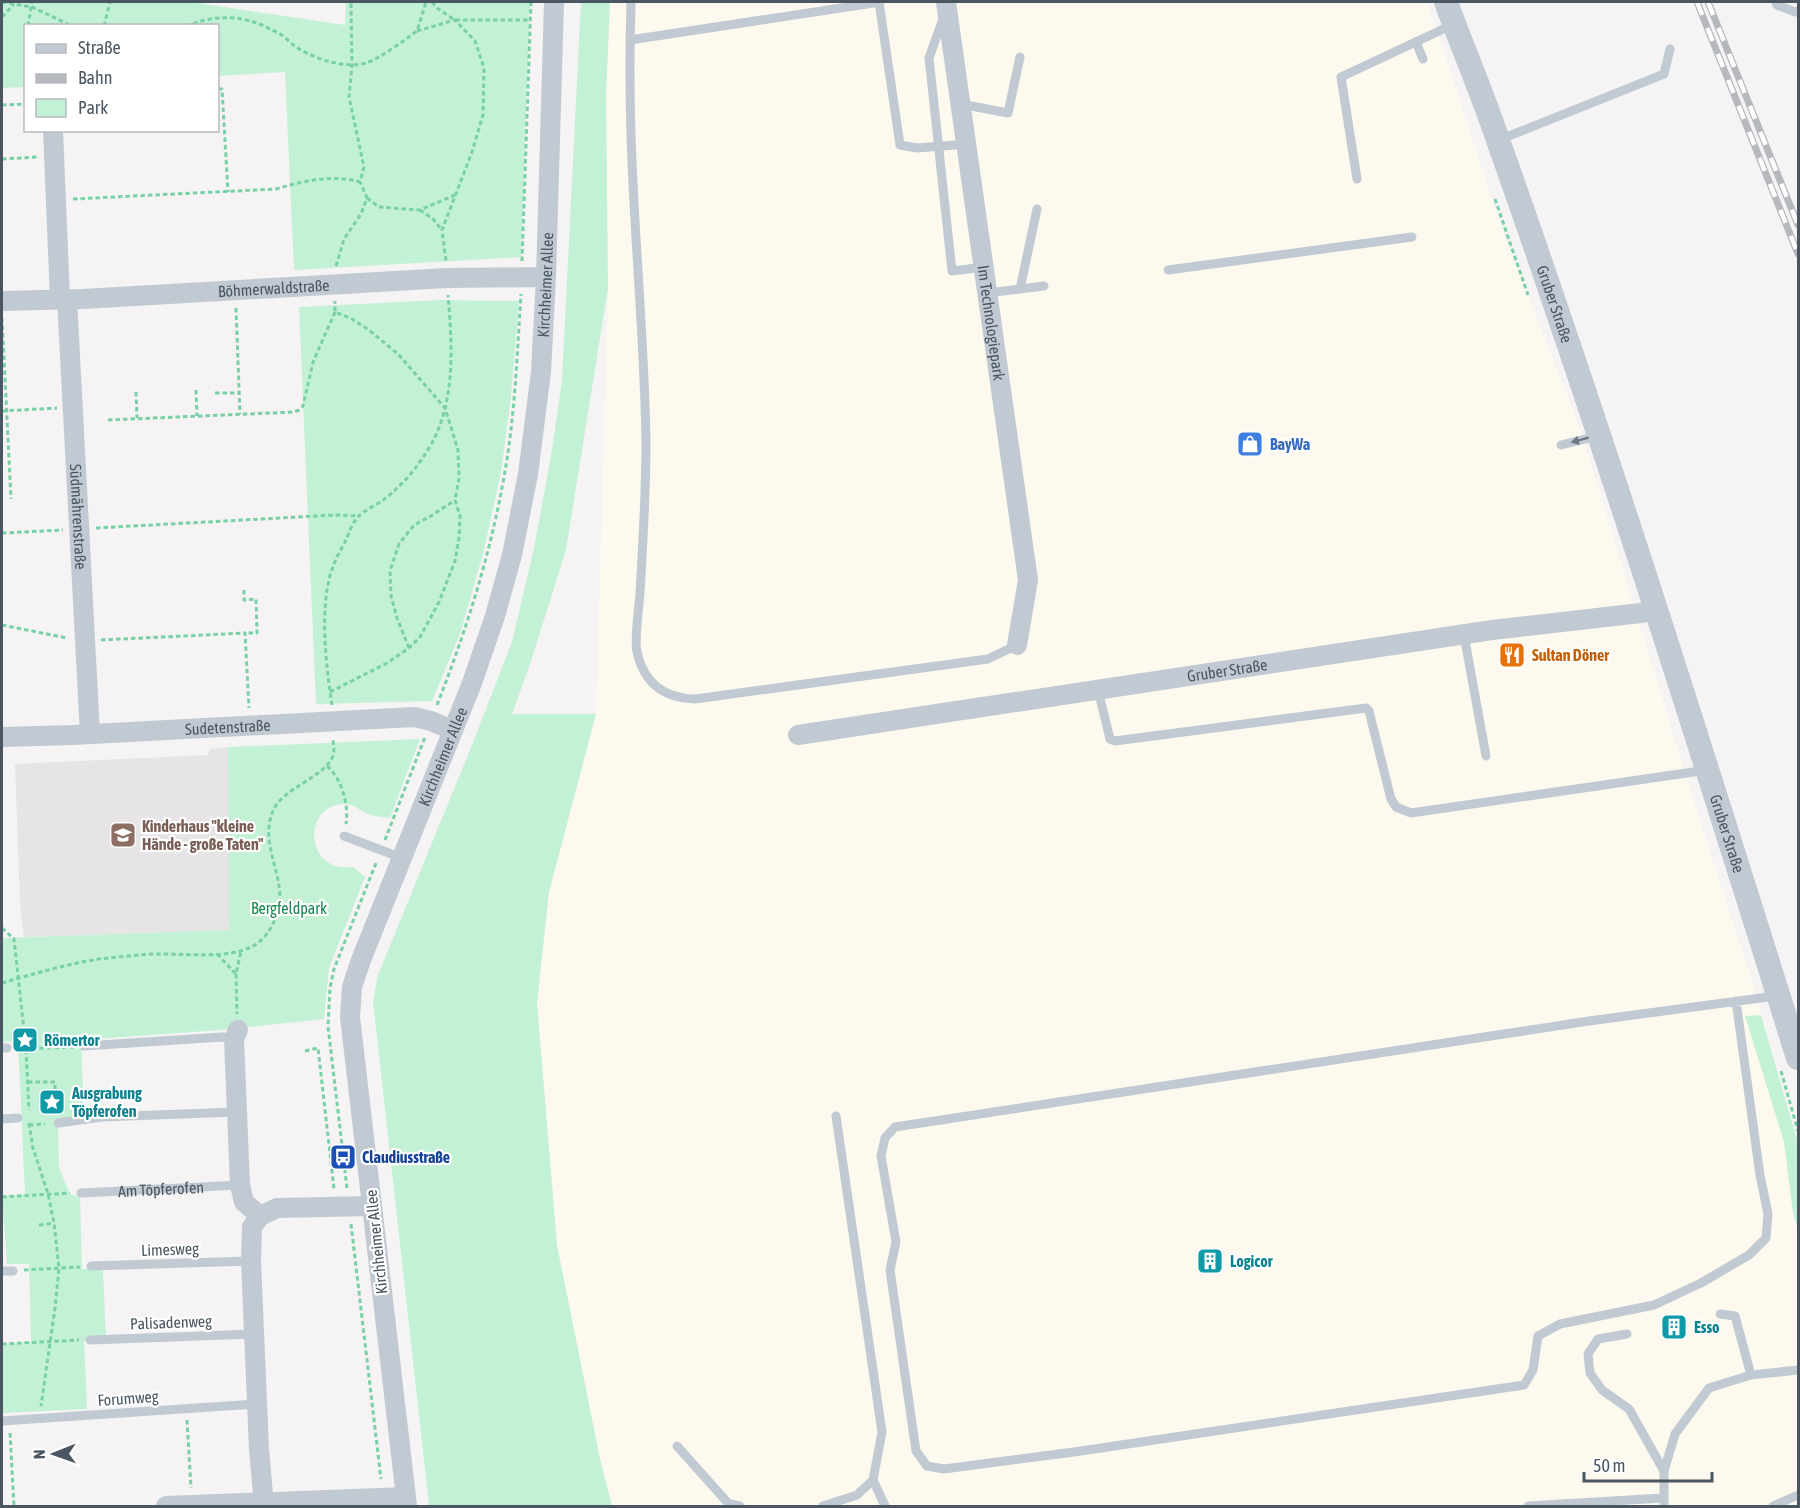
<svg xmlns="http://www.w3.org/2000/svg" width="1800" height="1508" viewBox="0 0 1800 1508" font-family="'Asap Condensed',sans-serif">
<style>
.commercial{fill:#fdf9ef}
.education{fill:#e6e4e5}
.green{fill:#c3f1d5}
.lines{fill:none;stroke-linecap:round;stroke-linejoin:round}
.path{stroke:#7ad0a6;stroke-width:3;stroke-dasharray:4.5 3;stroke-linecap:butt}
.service{stroke:#c1cad2;stroke-width:9}
.minor{stroke:#c1cad2;stroke-width:20}
.tertiary{stroke:#c1cad2;stroke-width:24}
.rail-casing{stroke:#b5b8bd;stroke-width:7}
.rail{stroke:#fff;stroke-width:4.5;stroke-dasharray:14;stroke-linecap:butt}
.oneway{fill:#6e7983}
.labels{text-anchor:middle;stroke-width:4.5;stroke-linejoin:round;paint-order:stroke}
.street-label{font-size:16px;fill:#4a5661;stroke:#fff}
.shop-label{font-size:16px;font-weight:bold;fill:#366cbe;stroke:#fff;text-anchor:start}
.food-label{font-size:16px;font-weight:bold;fill:#c56008;stroke:#fff;text-anchor:start}
.education-label{font-size:16px;font-weight:bold;fill:#785e54;stroke:#fff;text-anchor:start}
.park-label{font-size:16px;fill:#17864f;stroke:#fff}
.culture-label{font-size:16px;font-weight:bold;fill:#0d838f;stroke:#fff;text-anchor:start}
.transit-label{font-size:16px;font-weight:bold;fill:#164399;stroke:#fff;text-anchor:start}
</style>
<rect width="100%" height="100%" fill="#f5f3f3"/>
<polygon class="commercial" points="610,2 1426,2 1443,48 1502,230 1580,428 1688,783 1752,981 1798,1143 1798,1506 612,1506 600,1459 557,1245 537,1003 549,892 596,714 608,288 606,94"/>
<polygon class="education" points="228,747 230,930 24,937 20,905 15,764 208,755 210,749"/>
<g class="green">
<polygon points="2,2 191,2 345,25 346,2 530,2 521,257 294,270 285,72 218,76 218,26 26,26 25,87 2,88"/>
<polygon points="581,2 610,2 606,94 608,288 566,550 530,664 512,714 596,714 549,892 537,1003 557,1245 600,1459 612,1506 429,1506 373,1002 378,975 472,745 512,642 534,548 551,456 562,381"/>
<polygon points="441,300 519,301 511,396 501,473 483,554 460,634 432,701 316,704 299,307"/>
<path d="M420,739l-30,79c-6,-1 -13,-1 -19,-3 -9,-2 -14,-10 -25,-11 -44,-2 -43,70 7,63l12,10 -36,91 -5,51 -104,11 -139,10 3,75 -26,5 1,48 11,26 10,3 2,72h21l3,72h-22l3,68 -85,4v-69l29,-2 -2,-78h-22l-5,-68 23,-2 -7,-153 -16,1v-104l227,-8 -1,-183z"/>
<polygon points="1761,1015 1798,1143 1798,1230 1793,1213 1784,1142 1745,1016"/>
</g>
<g class="lines">
<g class="path">
<polyline points="2,2 32,7 72,26"/>
<polyline points="432,2 437,8 455,20 530,20"/>
<polyline points="2,17 14,4"/>
<polyline points="28,26 32,2"/>
<polyline points="104,26 110,2"/>
<path d="M186,26c34,-13 60,-11 92,7 7,3 12,10 18,14 19,12 48,22 70,16 13,-4 39,-23 51,-32l9,-29"/>
<polyline points="417,31 455,20 475,41 484,68 483,115 472,152 442,230 446,261"/>
<polyline points="218,89 222,89 228,192"/>
<polyline points="2,105 26,104"/>
<polyline points="2,159 37,157"/>
<polyline points="367,198 379,207 420,210 455,195"/>
<path d="M73,199l203,-10c27,-8 56,-15 84,-7l4,-15 -15,-70 3,-32 -1,-63"/>
<polyline points="1495,199 1528,295"/>
<polyline points="420,210 433,219 442,230"/>
<polyline points="522,261 531,2"/>
<polyline points="336,266 344,239 361,214 367,198 360,182"/>
<polyline points="236,308 240,414"/>
<polyline points="2,318 11,499"/>
<polyline points="196,390 197,416"/>
<polyline points="136,392 137,418"/>
<polyline points="215,393 239,393"/>
<polyline points="2,411 57,408"/>
<polyline points="108,420 294,412 299,410 303,406 313,362 335,312"/>
<polyline points="96,528 335,515 359,516"/>
<polyline points="2,533 63,530"/>
<polyline points="244,590 244,600 256,599 257,633 245,633"/>
<polyline points="2,625 67,638"/>
<polyline points="101,640 245,633 249,708"/>
<polyline points="409,648 397,618 391,596 390,571 399,544 414,525 431,516 455,500"/>
<polyline points="330,692 387,663 409,648 420,637 439,602 455,561 459,538 460,516 455,500 459,478 458,450 445,408 398,354 369,330 352,319 335,312 335,301"/>
<path d="M332,705c-6,-40 -14,-103 2,-141 3,-8 8,-16 12,-24 3,-7 7,-19 13,-24 3,-4 17,-11 23,-15 22,-17 36,-34 50,-58 24,-45 20,-100 16,-148"/>
<path d="M437,705c29,-74 53,-149 67,-228 11,-60 13,-122 17,-183"/>
<path d="M327,766c15,13 22,39 19,58"/>
<polyline points="385,840 425,737"/>
<polyline points="2,928 14,939 26,1049 29,1110"/>
<polyline points="217,954 236,974 241,951"/>
<polyline points="236,974 237,1014"/>
<path d="M2,983c31,-9 65,-19 97,-24 18,-2 37,-4 55,-5 29,-1 73,6 99,-8 12,-6 20,-20 24,-32 12,-34 -19,-68 -4,-103 9,-23 51,-33 60,-55 2,-5 0,-12 0,-18"/>
<polyline points="17,1049 74,1047"/>
<polyline points="305,1051 318,1048 334,1189"/>
<polyline points="1781,1071 1798,1131"/>
<polyline points="28,1082 55,1082 55,1092"/>
<polyline points="29,1123 33,1148 48,1194 54,1223 59,1268 55,1308 41,1406"/>
<polyline points="29,1125 45,1124"/>
<polyline points="347,1188 328,1026 330,988 334,969 376,863"/>
<polyline points="2,1197 70,1193"/>
<polyline points="351,1224 381,1479"/>
<polyline points="39,1225 54,1223"/>
<polyline points="24,1270 80,1267"/>
<polyline points="2,1344 79,1340"/>
<polyline points="187,1420 191,1488"/>
<polyline points="10,1433 14,1506"/>
</g>
<g class="service">
<path d="M631,2c-2,66 -1,133 3,200 4,80 11,160 12,241 0,50 -3,100 -6,150 -1,15 -6,46 -3,59 7,31 26,46 58,47l293,-40 29,-14"/>
<polyline points="879,2 900,145 917,148 967,144"/>
<polyline points="1776,2 1777,5 1795,12 1798,11"/>
<polyline points="944,16 929,58 952,271 984,267"/>
<polyline points="630,40 880,2"/>
<polyline points="1416,42 1423,59"/>
<polyline points="961,104 1008,113 1020,57"/>
<polyline points="1499,140 1664,74 1670,49"/>
<polyline points="1357,179 1341,77 1454,24"/>
<polyline points="1168,270 1412,237"/>
<polyline points="1020,289 1037,209"/>
<polyline points="987,293 1044,286"/>
<polyline points="1561,445 1597,436"/>
<polyline points="1464,635 1486,756"/>
<polyline points="1098,690 1110,739 1115,741 1366,708 1369,711 1391,799 1396,807 1411,813 1707,770"/>
<polyline points="344,836 402,858"/>
<polyline points="1736,1001 1760,1175 1768,1214 1766,1238 1749,1255 1701,1283 1654,1305 1560,1324 1538,1336 1533,1370 1524,1385 1074,1452 944,1469 927,1466 916,1451 890,1270 896,1242 881,1156 885,1138 895,1127 1589,1021 1776,996"/>
<polyline points="84,1046 223,1037 234,1039"/>
<polyline points="2,1048 7,1048"/>
<polyline points="836,1116 882,1432 873,1480 885,1506"/>
<polyline points="2,1119 18,1118"/>
<polyline points="58,1123 102,1117 237,1112"/>
<path id="s1" d="M81,1193l159,-8"/>
<polyline points="91,1266 251,1261"/>
<polyline points="2,1271 13,1271"/>
<polyline points="1720,1314 1735,1316 1751,1375"/>
<polyline points="1627,1334 1598,1339 1588,1354 1590,1373 1602,1390 1629,1409 1664,1471"/>
<polyline points="90,1340 254,1334"/>
<polyline points="2,1421 257,1404"/>
<polyline points="677,1446 728,1503 740,1506"/>
<polyline points="823,1506 857,1495 873,1480"/>
<polyline points="1528,1506 1663,1498"/>
<polyline points="1664,1506 1664,1471 1675,1434 1709,1388 1751,1375 1798,1370"/>
<polyline points="1773,1506 1798,1495"/>
</g>
<g class="minor">
<path id="s2" d="M946,2l82,578 -11,65"/>
<polyline points="53,130 60,299"/>
<path id="s3" d="M67,299l23,435"/>
<path id="s4" d="M2,301l81,-2 364,-21 99,-1"/>
<path id="s5" d="M798,735l694,-105 149,-17 15,-3"/>
<path id="s6" d="M2,737l71,-2 341,-18 17,4 22,9"/>
<polyline points="238,1030 234,1039 240,1185 244,1202 260,1216"/>
<polyline points="166,1506 406,1497"/>
<polyline points="264,1506 259,1449 251,1261 252,1227 260,1216 277,1208 372,1206"/>
<path id="s7" d="M407,1506l-57,-489 2,-30 9,-27 111,-277 23,-67 17,-61 16,-81 13,-102 5,-95 8,-275"/>
</g>
<path class="tertiary" id="s8" d="M1446,2c17,47 37,93 53,141 107,302 203,609 299,915"/>
<defs>
<g id="rail">
<polyline points="1697,2 1798,254"/>
<polyline points="1708,2 1798,225"/>
</g>
</defs>
<use href="#rail" class="rail-casing"/>
<use href="#rail" class="rail"/>
</g>
<defs><path id="oneway-solid" d="M-6-.8H1V-3.2L6.5 0L1 3.2V.8H-6Z" transform="scale(1.5)"/></defs>
<use class="oneway" href="#oneway-solid" transform="translate(1580 440) rotate(165)"/>
<defs>
<symbol id="shop-square" viewBox="-11 -11 22 22"><rect x="-9" y="-9" width="18" height="18" rx="4" fill="#3f7fe0" stroke="#fff"/><path d="M-5-2.5h2.3a2.7 3.5 0 0 1 5.4 0H5L5.5 6h-11ZM-1.5-2.5h3a1.5 2.3 0 0 0-3 0Z" fill="#fff"/></symbol>
<symbol id="restaurant-square" viewBox="-11 -11 22 22"><rect x="-9" y="-9" width="18" height="18" rx="4" fill="#e8710a" stroke="#fff"/><path d="M-5-6h1v4h1v-4h1v4h1v-4h1v5L-1.5 .5V6h-2V.5L-5-1ZM5-6V6H3V1.5H1.5Q1.5-4 5-6Z" fill="#fff"/></symbol>
<symbol id="school-square" viewBox="-11 -11 22 22"><rect x="-9" y="-9" width="18" height="18" rx="4" fill="#8d6e63" stroke="#fff"/><path d="M0-5L7-2L0 1L-7-2ZM-4 1L0 2.5L4 1V4Q0 6-4 4Z" fill="#fff"/></symbol>
<symbol id="sight-square" viewBox="-11 -11 22 22"><rect x="-9" y="-9" width="18" height="18" rx="4" fill="#0f9aa8" stroke="#fff"/><path d="M0-6L1.8-2.2L6-1.7L2.9 1.2L3.7 5.4L0 3.3L-3.7 5.4L-2.9 1.2L-6-1.7L-1.8-2.2Z" fill="#fff"/></symbol>
<symbol id="bus-square" viewBox="-11 -11 22 22"><rect x="-9" y="-9" width="18" height="18" rx="4" fill="#1a4fb4" stroke="#fff"/><path d="M-5-6H5V4H4V6H2V4H-2V6H-4V4H-5ZM-3.5-4V0h7V-4ZM-3.5 1.2v1.5H-2V1.2ZM2 1.2v1.5H3.5V1.2Z" fill="#fff"/></symbol>
<symbol id="building-square" viewBox="-11 -11 22 22"><rect x="-9" y="-9" width="18" height="18" rx="4" fill="#0f9aa8" stroke="#fff"/><path d="M-4-6H4V6H1V3H-1V6H-4ZM-2.5-4.3h1.7v1.8h-1.7ZM.8-4.3h1.7v1.8H.8ZM-2.5-1h1.7V.8h-1.7ZM.8-1h1.7V.8H.8Z" fill="#fff"/></symbol>
</defs>
<g fill-rule="evenodd">
<use href="#shop-square" x="1235" y="429" width="30" height="30"/>
<use href="#restaurant-square" x="1497" y="640" width="30" height="30"/>
<use href="#school-square" x="108" y="820" width="30" height="30"/>
<use href="#sight-square" x="10" y="1025" width="30" height="30"/>
<use href="#sight-square" x="37" y="1087" width="30" height="30"/>
<use href="#bus-square" x="328" y="1142" width="30" height="30"/>
<use href="#building-square" x="1195" y="1246" width="30" height="30"/>
<use href="#building-square" x="1659" y="1312" width="30" height="30"/>
</g>
<g class="labels">
<g class="street-label">
<text dy="6" stroke="none"><textPath href="#s7" startOffset="1256">Kirchheimer Allee</textPath></text>
<text dy="6" stroke="none"><textPath href="#s4" startOffset="272">Böhmerwaldstraße</textPath></text>
<text dy="6" stroke="none"><textPath href="#s8" startOffset="321">Gruber Straße</textPath></text>
<text dy="6" stroke="none"><textPath href="#s2" startOffset="324">Im Technologiepark</textPath></text>
<text dy="6" stroke="none"><textPath href="#s3" startOffset="218">Südmährenstraße</textPath></text>
<text dy="6" stroke="none"><textPath href="#s5" startOffset="434">Gruber Straße</textPath></text>
<text dy="6" stroke="none"><textPath href="#s6" startOffset="226">Sudetenstraße</textPath></text>
<text dy="6" stroke="none"><textPath href="#s7" startOffset="770">Kirchheimer Allee</textPath></text>
<text dy="6" stroke="none"><textPath href="#s8" startOffset="878">Gruber Straße</textPath></text>
<text dy="6" stroke="none"><textPath href="#s1" startOffset="80">Am Töpferofen</textPath></text>
<text transform="translate(376 1242) rotate(-96)" y="6">Kirchheimer Allee</text>
<text transform="translate(170 1249) rotate(-2)" y="6">Limesweg</text>
<text transform="translate(171 1322) rotate(-2)" y="6">Palisadenweg</text>
<text transform="translate(128 1398) rotate(-4)" y="6">Forumweg</text>
</g>
<g class="shop-label">
<text x="1270" y="450">BayWa</text>
</g>
<g class="food-label">
<text x="1532" y="661">Sultan Döner</text>
</g>
<g class="education-label">
<text x="142" y="832">Kinderhaus "kleine<tspan x="142" dy="18">Hände - große Taten"</tspan></text>
</g>
<g class="park-label">
<text x="289" y="914">Bergfeldpark</text>
</g>
<g class="culture-label">
<text x="44" y="1046">Römertor</text>
<text x="72" y="1099">Ausgrabung<tspan x="72" dy="18">Töpferofen</tspan></text>
<text x="1230" y="1267">Logicor</text>
<text x="1694" y="1333">Esso</text>
</g>
<g class="transit-label">
<text x="362" y="1163">Claudiusstraße</text>
</g>
</g>
<rect width="1800" height="1508" fill="none" stroke="#4a5661" stroke-width="6"/>
<rect x="24" y="24" width="195" height="108" fill="#ffffff" stroke="#b7bbc0" stroke-width="1.5"/>
<rect x="36" y="44" width="30" height="9" fill="#c1cad2" stroke="#b7bbc0" stroke-width="1.5"/>
<text x="78" y="54" font-size="18" fill="#4a5661">Straße</text>
<rect x="36" y="74" width="30" height="9" fill="#b5b8bd" stroke="#b7bbc0" stroke-width="1.5"/>
<text x="78" y="84" font-size="18" fill="#4a5661">Bahn</text>
<rect x="36" y="99" width="30" height="18" fill="#c3f1d5" stroke="#b7bbc0" stroke-width="1.5"/>
<text x="78" y="114" font-size="18" fill="#4a5661">Park</text>
<g transform="translate(54 1454) rotate(269)" stroke="#ffffff" stroke-width="4.5" paint-order="stroke">
<path d="M0-4.5L10 22L0 15L-10 22Z" fill="#4a5661"/>
<text y="-9" font-size="16" font-weight="bold" text-anchor="middle" fill="#4a5661">N</text>
</g>
<path d="M1584 1472v9h128v-9" fill="none" stroke="#4a5661" stroke-width="3"/>
<text x="1593" y="1472" font-size="18" fill="#4a5661" stroke="#ffffff" stroke-width="4.5" paint-order="stroke">50 m</text>
</svg>
